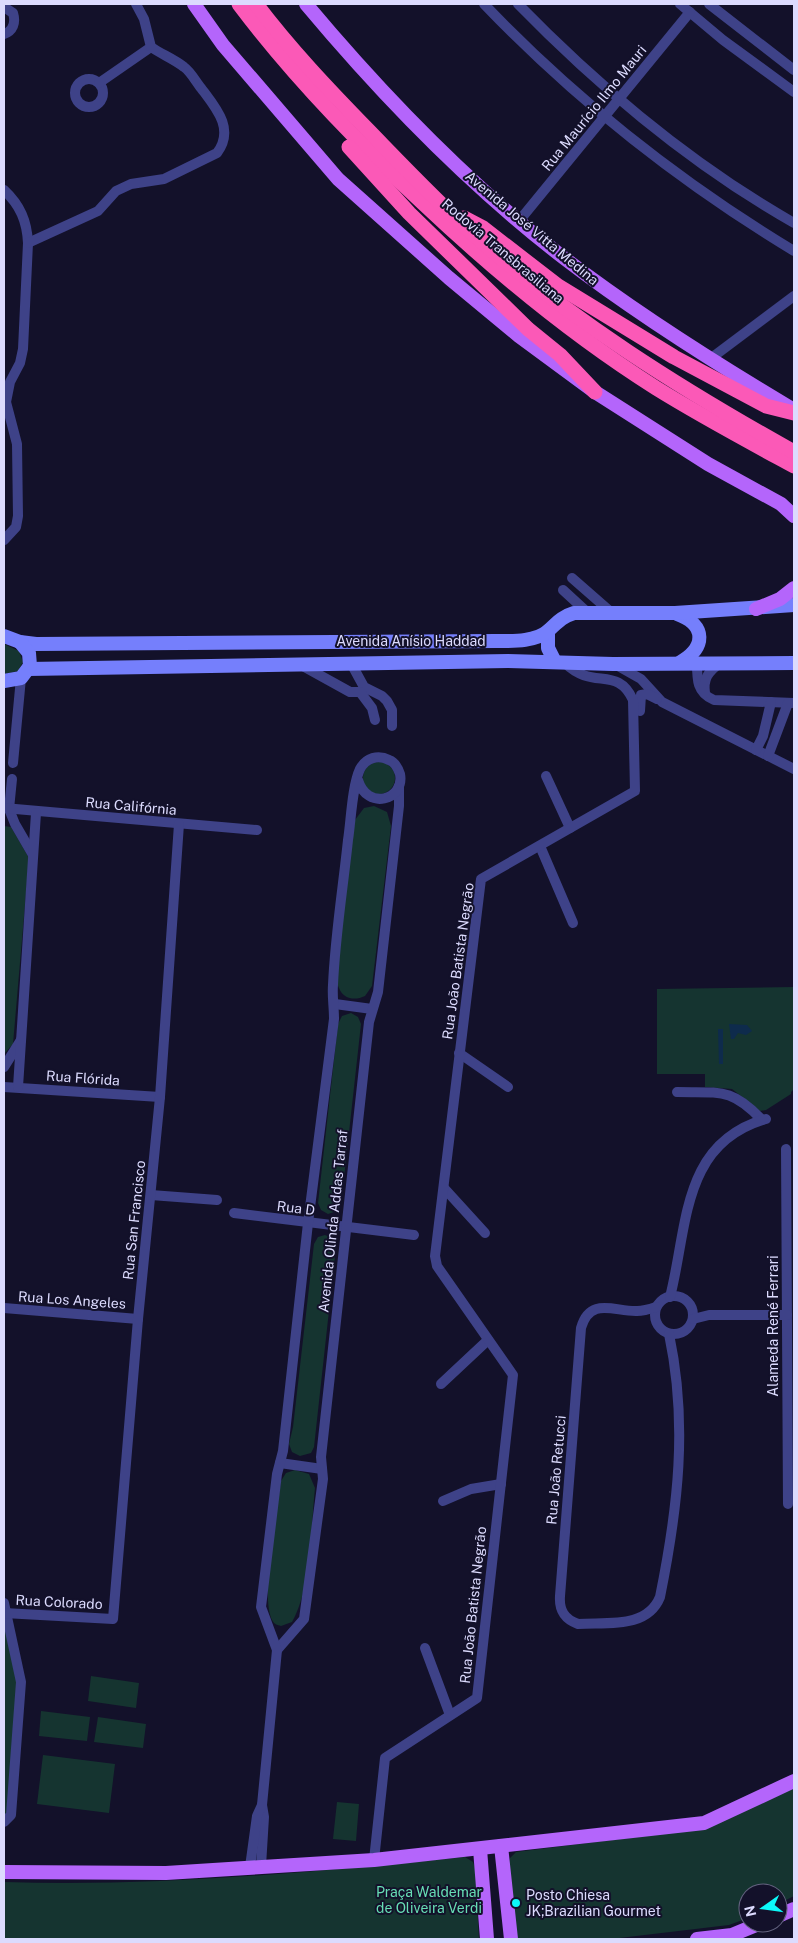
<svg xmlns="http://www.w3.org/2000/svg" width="798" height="1943" viewBox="0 0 798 1943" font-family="'Public Sans',sans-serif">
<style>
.green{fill:#153430}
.water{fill:#0e2b4c}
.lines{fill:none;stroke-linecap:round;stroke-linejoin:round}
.minor{stroke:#3e4288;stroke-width:10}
.secondary{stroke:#757ffc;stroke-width:14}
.primary{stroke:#b465fb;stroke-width:14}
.motorway{stroke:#fb59b7;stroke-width:15}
.poi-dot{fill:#0cf9f9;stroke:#13112a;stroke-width:2}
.labels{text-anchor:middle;stroke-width:4;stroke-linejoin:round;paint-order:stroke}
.street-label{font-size:14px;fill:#dcdbfe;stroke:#13112a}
.park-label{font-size:14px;fill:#67deb5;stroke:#13112a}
.poi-label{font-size:14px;fill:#dcdbfe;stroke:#13112a;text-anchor:start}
</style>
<rect width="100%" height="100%" fill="#13112a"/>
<g class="green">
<polygon points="4,644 19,651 23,662 18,671 4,674"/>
<circle cx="379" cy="778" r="16"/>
<path d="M374,806l13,6 4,14 -19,160 -7,10c-10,5 -22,3 -26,-8 -8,-18 12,-140 16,-168l9,-12z"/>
<polygon points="4,826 11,827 29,858 13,1044 4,1054"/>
<polygon points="794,987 794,1089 791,1092 791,1094 766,1110 760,1111 732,1089 705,1087 705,1074 657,1074 657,989"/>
<polygon points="351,1013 358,1017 361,1024 341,1205 337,1211 328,1214 321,1210 318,1203 338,1024 342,1016"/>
<polygon points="325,1235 334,1239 336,1247 314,1447 311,1453 300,1456 292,1452 289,1444 293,1427 314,1244 318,1237"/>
<path d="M295,1470l14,4 6,14c-4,38 -4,102 -23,134l-11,4c-4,-1 -7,-2 -9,-6 -12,-25 5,-109 9,-139l5,-8z"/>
<polygon points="4,1618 17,1683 8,1813 4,1815"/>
<polygon points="91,1676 139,1683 136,1708 88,1701"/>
<polygon points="41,1711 90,1717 87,1741 39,1736"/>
<polygon points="98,1717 146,1724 143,1748 94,1742"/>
<polygon points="43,1755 115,1764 109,1813 37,1804"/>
<polygon points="794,1786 794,1896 778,1904 778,1893 748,1893 748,1918 729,1925 611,1939 516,1939 509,1864 510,1858 516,1852 700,1829"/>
<polygon points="337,1802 359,1804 356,1841 333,1839"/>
<path d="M465,1857l8,5 2,5 4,72h-475v-57c152,5 310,-10 461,-25z"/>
</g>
<g class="water">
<polygon points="729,1024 747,1025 752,1031 746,1035 738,1033 734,1039 731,1039"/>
<polygon points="718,1029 723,1029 723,1064 719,1064"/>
</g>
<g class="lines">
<g class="minor">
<path d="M484,4c92,96 196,178 310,247"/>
<path d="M518,4c82,84 174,161 276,219"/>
<polyline points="680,4 723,40 794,92"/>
<polyline points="709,4 794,70"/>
<path d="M4,7l9,6c3,10 0,18 -9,21"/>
<circle cx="89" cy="93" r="14"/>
<polyline points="99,83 151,47"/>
<path d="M4,190c16,15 23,31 24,53l-5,106 -3,14 -10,19 -4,20 11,42 1,72 -2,11 -12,13"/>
<polyline points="519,221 690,12"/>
<path d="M28,243l70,-32 18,-20 15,-7 33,-5 53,-26c18,-24 -1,-45 -16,-65 -5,-6 -10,-16 -17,-21 -10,-8 -23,-13 -33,-20l-7,-28 -8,-15"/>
<polyline points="710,359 794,296"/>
<polyline points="572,578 612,613"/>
<polyline points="563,590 588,613"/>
<path d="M697,663c0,17 0,30 17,37l80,3"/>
<polyline points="352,665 364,687 382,696 387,701 392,710 392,726"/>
<polyline points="303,666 350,692 360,692 372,708 375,720"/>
<polyline points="618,666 641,679 662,702 794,769"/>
<path d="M705,693c-2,-14 3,-21 14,-29"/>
<polyline points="640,711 641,695 647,694 657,699"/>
<polyline points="756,750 763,736 771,702"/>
<polyline points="768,756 788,703"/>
<polyline points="13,763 21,678"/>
<polyline points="546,776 570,828"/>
<polyline points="12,779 9,809 15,824 33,855"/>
<polyline points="4,808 257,830"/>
<polyline points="540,846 573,923"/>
<polyline points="335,1004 372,1009"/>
<polyline points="459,1053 508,1087"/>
<polyline points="4,1067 21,1040"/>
<polyline points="4,1087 160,1097"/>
<polyline points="18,1087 36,813"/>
<path d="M677,1092c42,1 54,-5 85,28"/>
<polyline points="786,1149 788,1504"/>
<polyline points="444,1188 485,1233"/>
<polyline points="151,1195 217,1200"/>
<polyline points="234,1213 414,1235"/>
<circle cx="674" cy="1315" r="19"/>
<path d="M670,1297c18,-70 11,-154 96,-178"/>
<path d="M656,1307c-6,2 -13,4 -19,4 -22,1 -47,-15 -56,17l-21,268c-1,14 4,23 18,28 29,-2 69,5 82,-27 18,-89 28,-173 9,-263"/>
<polyline points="4,1308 138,1319"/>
<polyline points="693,1319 709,1315 787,1315"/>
<polyline points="441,1384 488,1340"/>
<polyline points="280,1463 322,1469"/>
<polyline points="443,1501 471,1489 501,1484"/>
<polyline points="4,1603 21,1682 11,1815 4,1822"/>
<polyline points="4,1613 113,1619 138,1319 160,1097 179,824"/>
<polyline points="425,1648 450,1715"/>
<polyline points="277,1650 304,1619 323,1479 321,1457 369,1022 378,992 399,806 399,786"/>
<path d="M374,1860l11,-102 92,-60 36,-323 -76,-109 -2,-10 46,-377 154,-88 -2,-91c-16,-35 -40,-9 -68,-37"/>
<polyline points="261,1866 264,1817 262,1805"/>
<path d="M250,1867l7,-51 5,-11 15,-155 -16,-43 16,-133 6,-23 25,-228 26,-204c0,-12 -2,-23 -1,-34 2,-48 10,-97 15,-145 3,-19 4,-54 12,-71 6,-11 18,-15 29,-9 6,2 9,8 11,14 5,26 -33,37 -42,6"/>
</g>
<g class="secondary">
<path d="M677,614c30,11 29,34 2,49"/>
<polyline points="548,631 548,648 555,662"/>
<path d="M4,636l16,6 16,2 460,-3c16,0 39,1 52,-10 9,-8 13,-14 26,-18h101l119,-8"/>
<polyline points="28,669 508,661 613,664 794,663"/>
<polyline points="4,681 21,678 30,666 29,653 20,642"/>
</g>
<g class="primary">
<polyline points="194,4 223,45 338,179 449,278 519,336 595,392 708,464 781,504 794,516"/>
<path d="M306,4c77,92 162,180 258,254 73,56 151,105 230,152"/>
<polyline points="756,609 780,599 794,588"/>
<polyline points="501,1846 511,1939"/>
<polyline points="480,1849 487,1939"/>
<polyline points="4,1872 166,1873 374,1860 704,1823 794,1781"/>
<polyline points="778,1916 794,1909"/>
<polyline points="697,1939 732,1935 761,1923"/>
</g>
<g class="motorway">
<path d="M239,4c55,73 117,137 184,199 72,68 149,132 233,185 45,28 92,53 138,78"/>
<path d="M256,4c34,45 73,86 113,127 34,35 68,71 104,103 98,86 208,155 321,218"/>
<polyline points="349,147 409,213 528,329 560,355 595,392"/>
<polyline points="464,218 483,228 558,286 674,357 766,406 794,413"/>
</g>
</g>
<circle class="poi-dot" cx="516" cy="1903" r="5"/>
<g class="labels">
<g class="street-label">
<text transform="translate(594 108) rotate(-51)" y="5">Rua Maurício Ilmo Mauri</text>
<text transform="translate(532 228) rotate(40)" y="5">Avenida José Vitta Medina</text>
<text transform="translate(503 251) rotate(40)" y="5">Rodovia Transbrasiliana</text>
<text x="411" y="646">Avenida Anísio Haddad</text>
<text transform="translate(131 806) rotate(5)" y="5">Rua Califórnia</text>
<text transform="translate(458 961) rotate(-82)" y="5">Rua João Batista Negrão</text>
<text transform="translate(83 1078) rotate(4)" y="5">Rua Flórida</text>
<text transform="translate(296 1208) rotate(7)" y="5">Rua D</text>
<text transform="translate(134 1220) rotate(-84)" y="5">Rua San Francisco</text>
<text transform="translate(333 1221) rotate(-84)" y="5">Avenida Olinda Addas Tarraf</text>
<text transform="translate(72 1300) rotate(4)" y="5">Rua Los Angeles</text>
<text transform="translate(773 1326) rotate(-90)" y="5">Alameda René Ferrari</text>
<text transform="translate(556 1470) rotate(-85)" y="5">Rua João Retucci</text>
<text transform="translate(59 1602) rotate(3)" y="5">Rua Colorado</text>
<text transform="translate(473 1605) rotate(-84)" y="5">Rua João Batista Negrão</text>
</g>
<g class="park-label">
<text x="429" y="1897">Praça Waldemar<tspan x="429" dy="16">de Oliveira Verdi</tspan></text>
</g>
<g class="poi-label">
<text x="526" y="1900">Posto Chiesa<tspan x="526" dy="16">JK;Brazilian Gourmet</tspan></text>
</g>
</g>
<rect width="798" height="1943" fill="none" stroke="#dcdbfe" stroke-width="10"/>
<g transform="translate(763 1908) rotate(256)"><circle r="24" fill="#13112a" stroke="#63627f"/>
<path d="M0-4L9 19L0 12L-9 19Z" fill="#0cf9f9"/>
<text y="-8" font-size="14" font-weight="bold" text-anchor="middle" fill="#dcdbfe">N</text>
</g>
</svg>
